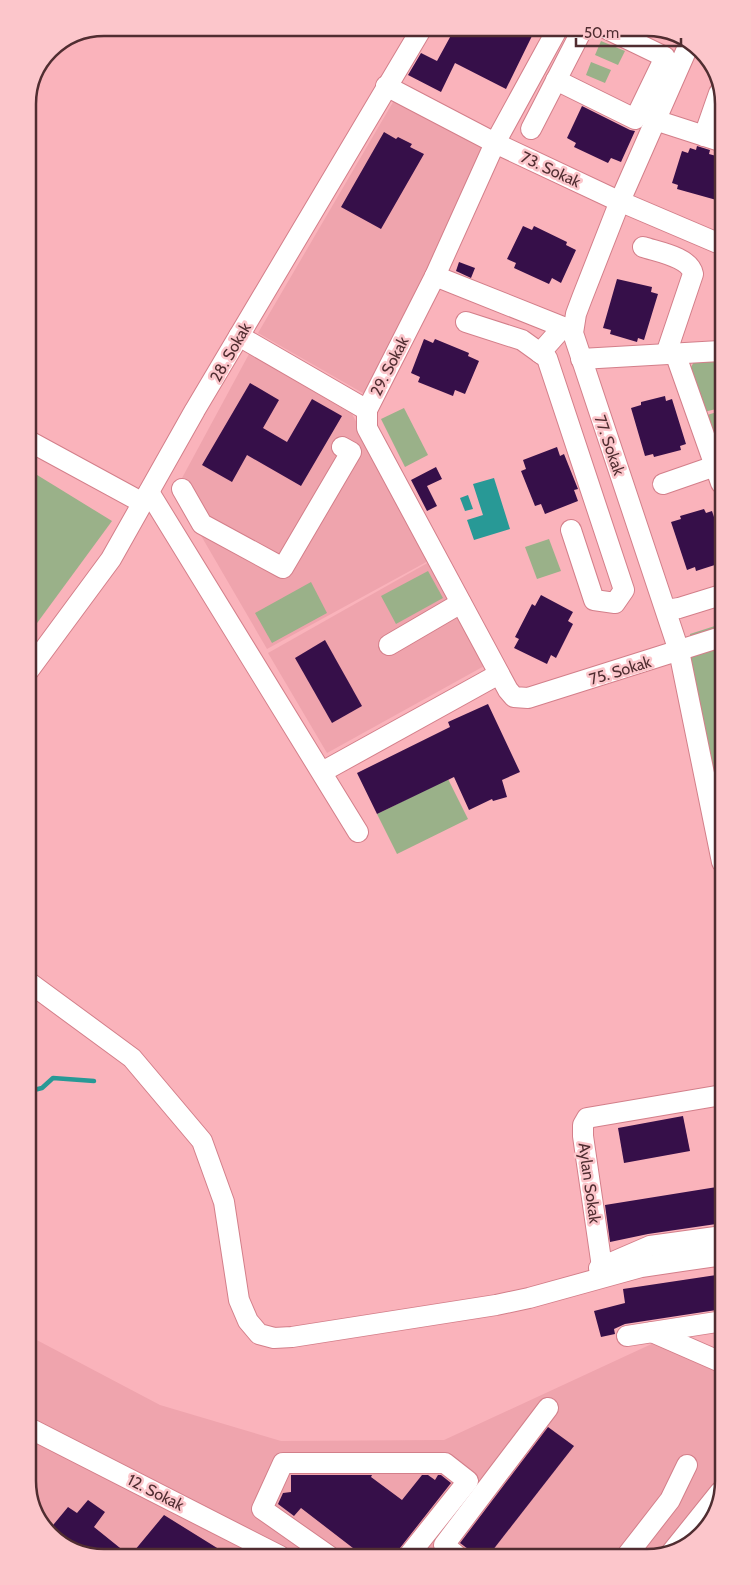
<svg xmlns="http://www.w3.org/2000/svg" width="751" height="1585" viewBox="0 0 751 1585" font-family="Cabin,sans-serif">
<style>
.built{fill:#efa4ad}
.green{fill:#9ab189}
.water{fill:#289996}
.lines{fill:none;stroke-linecap:round;stroke-linejoin:round}
.stream{stroke:#289996;stroke-width:4.5}
.building{fill:#360f49}
.minor-casing{stroke:#d37f8a;stroke-width:22}
.minor{stroke:#fff;stroke-width:20}
.labels{text-anchor:middle;stroke-width:5;stroke-linejoin:round;paint-order:stroke}
.street-label{font-size:16px;fill:#502d31;stroke:#fcc6cb}
.rim{fill:none;stroke:#502d31;stroke-width:2.5}
</style>
<rect width="100%" height="100%" fill="#fab3bb"/>
<g class="built">
<polygon points="396,97 487,144 368,396 258,333"/>
<polygon points="249,354 352,414 430,560 267,649 175,491"/>
<polygon points="431,561 486,665 327,753 268,653"/>
<polygon points="31,1337 160,1405 281,1441 444,1440 658,1341 723,1369 723,1481 710,1524 672,1553 99,1557 57,1541 32,1506"/>
</g>
<g class="green">
<polygon points="601,41 625,51 618,65 595,55"/>
<polygon points="591,62 611,70 605,83 586,75"/>
<polygon points="715,361 720,370 720,408 704,412 691,367 694,362"/>
<polygon points="404,408 428,455 405,467 381,419"/>
<polygon points="720,411 720,430 711,432 704,416"/>
<polygon points="29,470 112,521 29,634"/>
<polygon points="549,539 561,571 537,579 525,547"/>
<polygon points="428,571 443,598 396,624 381,596"/>
<polygon points="311,582 327,613 272,643 255,613"/>
<polygon points="721,624 721,805 690,656 690,634"/>
<polygon points="448,779 468,819 397,854 377,814"/>
</g>
<g class="water">
<polygon points="494,478 510,529 474,540 467,520 483,515 473,484"/>
<polygon points="468,495 473,509 465,511 460,498"/>
</g>
<g class="lines">
<polyline class="stream" points="30,1091 42,1088 53,1078 94,1081"/>
</g>
<g class="building">
<polygon points="455,28 520,28 519,31 532,36 506,89 455,63 441,92 408,75 421,53 437,61"/>
<polygon points="582,106 630,130 635,131 621,162 611,158 608,163 574,147 576,143 567,138"/>
<polygon points="384,132 396,139 398,137 412,144 410,147 424,154 381,229 341,207"/>
<polygon points="697,146 710,150 709,154 720,157 720,201 677,189 678,185 672,183 682,151 688,153 690,148 696,150"/>
<polygon points="523,226 532,230 534,226 567,242 566,245 576,250 561,283 552,278 549,284 514,268 516,263 507,259"/>
<polygon points="459,262 475,268 471,278 456,271"/>
<polygon points="617,279 652,287 651,292 658,294 644,340 638,338 637,342 610,334 611,330 603,328"/>
<polygon points="424,339 433,343 435,339 469,353 468,356 479,361 465,394 455,390 453,396 418,382 420,377 411,373"/>
<polygon points="250,383 279,400 263,428 287,442 312,399 342,416 301,486 247,455 232,482 202,465"/>
<polygon points="665,396 666,401 672,399 686,444 680,446 681,450 654,457 653,454 645,456 631,408 641,405 641,402"/>
<polygon points="557,447 560,456 564,454 578,489 574,490 578,501 545,514 541,504 535,506 521,471 526,469 523,460"/>
<polygon points="436,467 442,479 427,486 437,506 427,511 411,480"/>
<polygon points="704,509 706,513 712,511 721,538 721,563 696,571 695,567 687,570 671,522 681,519 680,516"/>
<polygon points="541,595 573,612 568,621 573,624 556,658 551,655 547,664 514,648 519,639 515,637 532,604 535,606"/>
<polygon points="325,640 362,706 332,723 295,658"/>
<polygon points="488,704 520,772 502,780 507,797 493,801 492,799 469,810 454,777 377,814 357,773 450,727 448,722"/>
<polygon points="683,1116 690,1151 624,1163 618,1128"/>
<polygon points="723,1186 723,1223 648,1234 610,1242 605,1205"/>
<polygon points="723,1274 723,1309 625,1324 614,1329 615,1334 601,1337 594,1311 625,1303 623,1289"/>
<polygon points="548,1427 574,1446 489,1555 476,1555 460,1543"/>
<polygon points="291,1475 372,1475 371,1477 402,1500 422,1475 428,1475 435,1480 438,1475 441,1475 451,1483 400,1548 397,1555 362,1555 301,1508 294,1516 278,1504 283,1493 291,1492"/>
<polygon points="88,1500 105,1512 94,1527 130,1556 164,1515 230,1556 99,1557 57,1541 49,1530 68,1507 77,1513"/>
</g>
<g class="lines">
<defs>
<g id="minor">
<polyline points="558,28 495,143 435,276 367,410 367,428 508,690 514,697 528,698 721,637"/>
<polyline points="690,42 620,201 582,298 576,314 573,333 679,651 722,862"/>
<polyline points="556,80 635,119 665,57 605,28"/>
<polyline points="386,86 495,143 612,198 720,244"/>
<polyline points="655,120 720,141"/>
<polyline points="531,129 583,28"/>
<polyline points="704,136 719,93"/>
<path d="M643,247c15,5 47,10 50,27l-27,80"/>
<polyline points="435,276 563,327 573,333"/>
<polyline points="466,322 522,340 547,358 624,590 615,603 594,600 571,530"/>
<polyline points="239,336 367,410"/>
<polyline points="540,353 563,327"/>
<polyline points="675,353 721,483"/>
<polyline points="581,359 720,351"/>
<polyline points="29,441 143,503"/>
<polyline points="663,484 715,466"/>
<polyline points="182,489 202,524 283,568 351,452 342,447"/>
<polyline points="149,492 358,832"/>
<polyline points="666,610 679,608 721,595"/>
<polyline points="389,645 461,603"/>
<polyline points="29,670 111,559 195,410 422,28"/>
<polyline points="322,772 499,674"/>
<polyline points="30,983 132,1058 202,1141 224,1202 239,1300 248,1321 259,1334 274,1338 292,1337 496,1305 529,1298 641,1267 723,1255"/>
<polyline points="602,1267 583,1136 583,1125 587,1118 722,1095"/>
<polyline points="599,1268 650,1246 723,1236"/>
<polyline points="652,1332 723,1363"/>
<polyline points="627,1336 723,1321"/>
<polyline points="31,1429 280,1556"/>
<polyline points="671,1553 720,1492"/>
<polyline points="628,1554 670,1500 687,1465"/>
<polyline points="456,1555 444,1545 548,1408"/>
<polyline points="329,1556 262,1509 283,1463 445,1463 468,1481 409,1555"/>
</g>
</defs>
<use href="#minor" class="minor-casing"/>
<use href="#minor" class="minor"/>
</g>
<g class="labels">
<g class="street-label">
<text transform="translate(551 169) rotate(25)" y="6">73. Sokak</text>
<text transform="translate(230 352) rotate(-60)" y="6">28. Sokak</text>
<text transform="translate(389 366) rotate(-63)" y="6">29. Sokak</text>
<text transform="translate(610 445) rotate(71)" y="6">77. Sokak</text>
<text transform="translate(620 670) rotate(-17)" y="6">75. Sokak</text>
<text transform="translate(590 1183) rotate(82)" y="6">Aylan Sokak</text>
<text transform="translate(156 1492) rotate(27)" y="6">12. Sokak</text>
</g>
</g>
<path d="M0 0H751V1585H0ZM104 36H647A68 68 0 0 1 715 104V1481A68 68 0 0 1 647 1549H104A68 68 0 0 1 36 1481V104A68 68 0 0 1 104 36Z" fill="#fcc6cb" fill-rule="evenodd"/>
<path class="rim" d="M104 36H647A68 68 0 0 1 715 104V1481A68 68 0 0 1 647 1549H104A68 68 0 0 1 36 1481V104A68 68 0 0 1 104 36Z"/>
<path d="M576 38v8h105v-8" fill="none" stroke="#502d31" stroke-width="2.5"/>
<text x="584" y="38" font-size="15" fill="#502d31" stroke="#fcc6cb" stroke-width="4" paint-order="stroke">50 m</text>
</svg>
